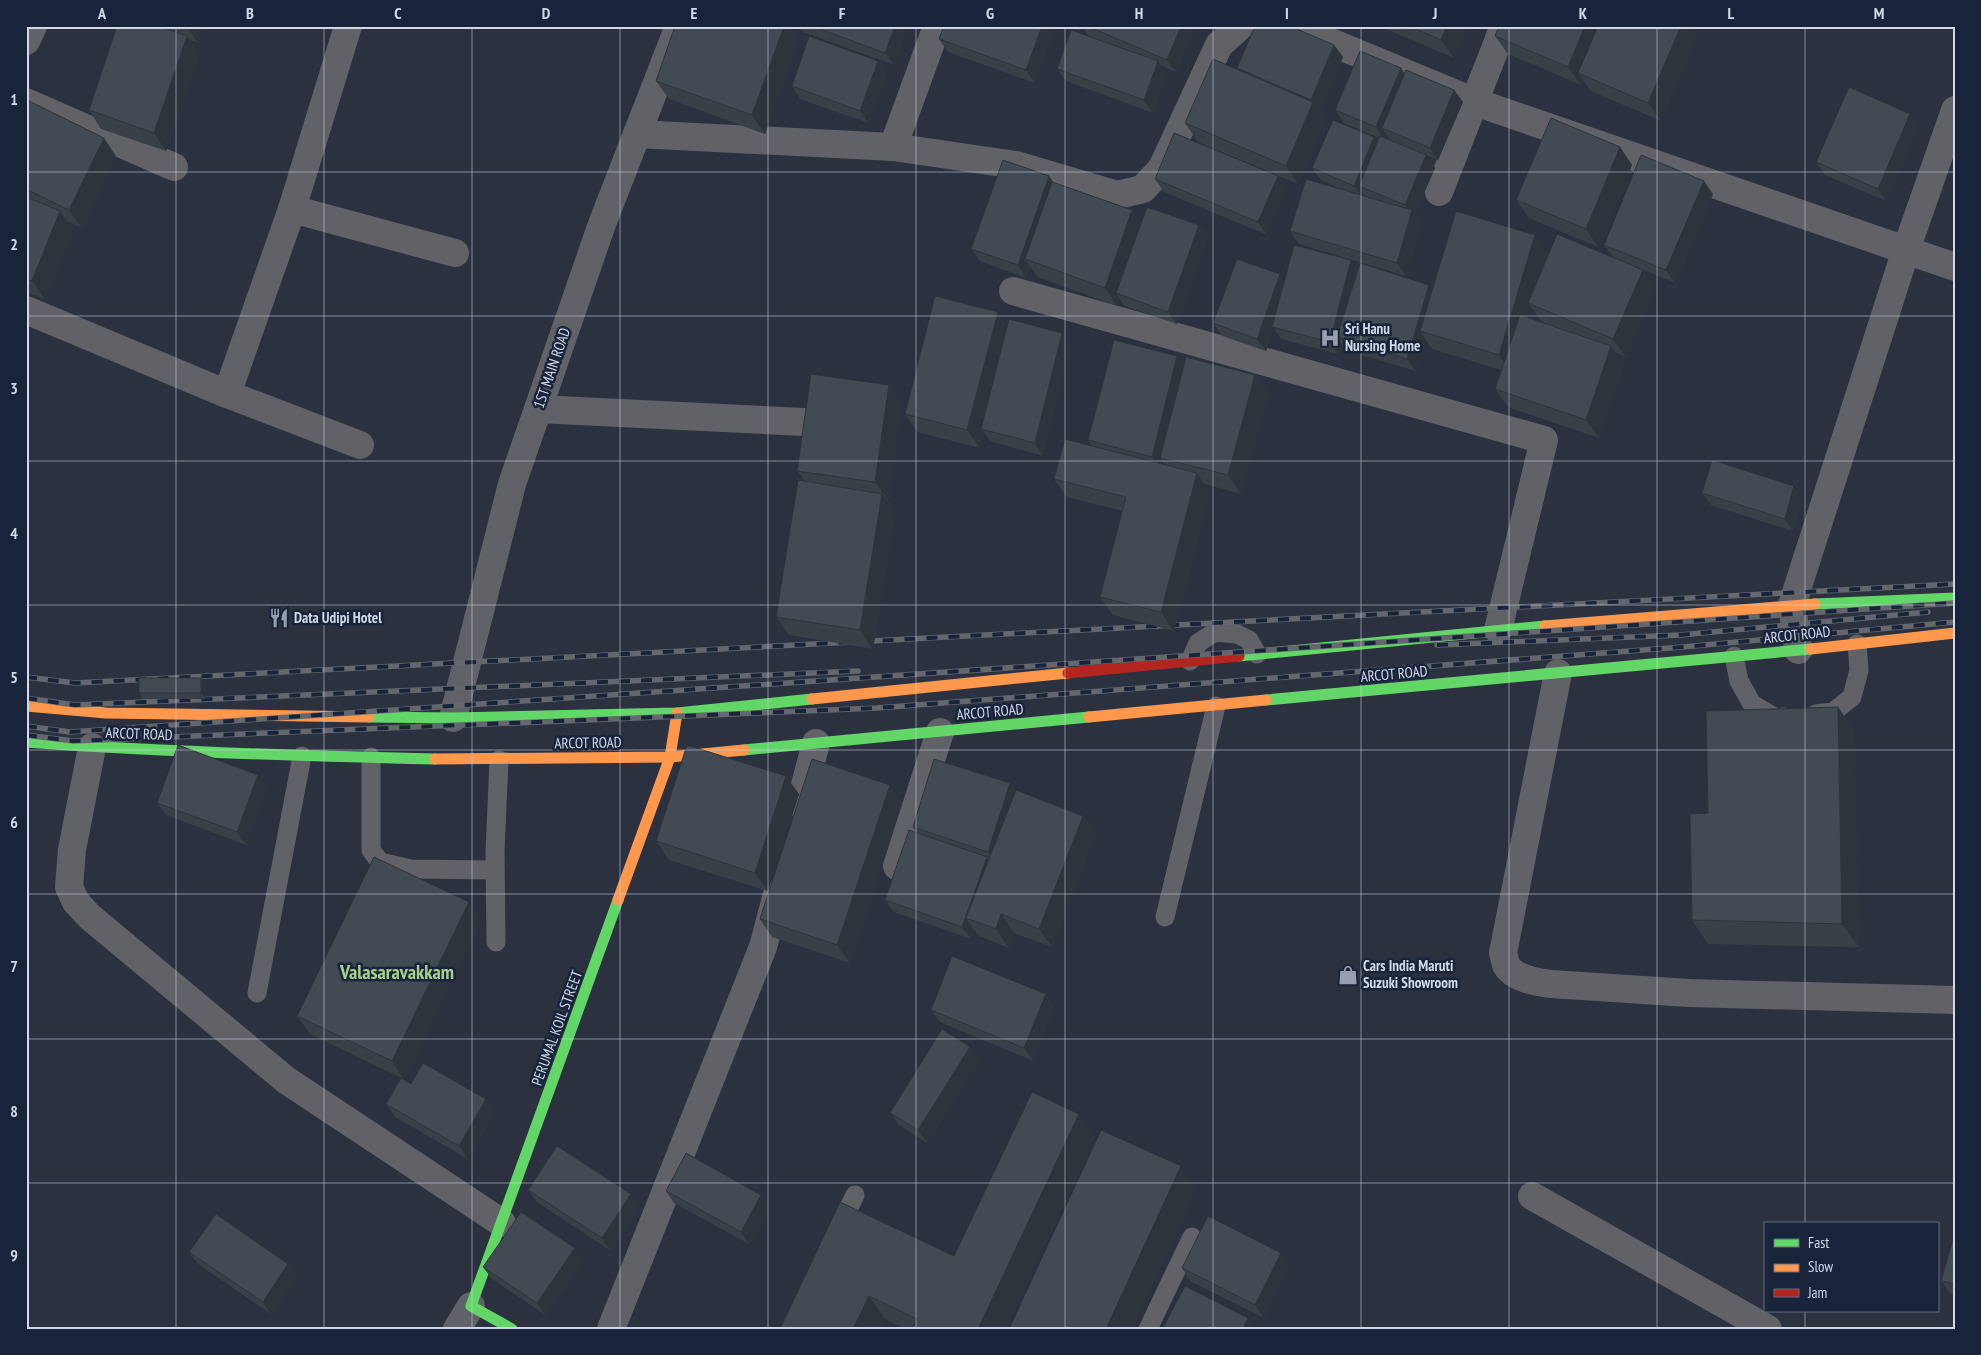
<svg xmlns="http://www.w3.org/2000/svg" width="1981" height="1355" viewBox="0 0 1981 1355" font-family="'PT Sans Narrow',sans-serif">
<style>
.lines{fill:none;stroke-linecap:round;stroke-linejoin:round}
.lane{stroke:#616268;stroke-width:19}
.street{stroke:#616268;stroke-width:28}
.fast{stroke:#63d668;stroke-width:11}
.slow{stroke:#ff974d;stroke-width:11}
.jam{stroke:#b3261e;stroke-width:11}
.rail-casing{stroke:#65676e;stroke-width:5.5}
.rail{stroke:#19243b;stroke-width:4;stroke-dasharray:11;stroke-linecap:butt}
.wall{fill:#394048;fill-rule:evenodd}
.shaded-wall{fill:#2e343b}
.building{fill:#424a54;stroke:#2e343b}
.grid{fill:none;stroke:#d1d9e9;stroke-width:1;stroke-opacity:0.55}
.labels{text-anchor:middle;stroke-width:5;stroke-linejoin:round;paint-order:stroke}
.poi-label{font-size:15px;font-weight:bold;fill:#d1d9e9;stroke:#19243b;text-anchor:start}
.street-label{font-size:15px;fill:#d1d9e9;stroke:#19243b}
.district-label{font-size:20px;font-weight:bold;fill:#a7d08d;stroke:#19243b}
.neatline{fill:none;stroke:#d1d9e9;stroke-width:2}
.grid-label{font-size:16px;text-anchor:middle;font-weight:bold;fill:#d1d9e9}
</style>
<rect width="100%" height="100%" fill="#2b313e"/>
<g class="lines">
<g class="lane">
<polyline points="1734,656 1739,681 1752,704 1776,718 1784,717"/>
<polyline points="1190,661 1198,643 1215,632 1237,634 1249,640 1257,654"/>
<polyline points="1816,714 1833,712 1852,697 1859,670 1857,644"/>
<polyline points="371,757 371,850 380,862 411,869 495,870"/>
<polyline points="1165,917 1216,706"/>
<polyline points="496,942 495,852 499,760"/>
<polyline points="257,993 302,756"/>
<polyline points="839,1228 855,1195"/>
<polyline points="1148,1329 1192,1237"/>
</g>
<g class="street">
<polyline points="1292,26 1475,102 1955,267"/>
<polyline points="26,41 33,26"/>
<polyline points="26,102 174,167"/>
<polyline points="637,134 893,147 1016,165 1117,195 1143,189 1162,168 1219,45 1240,26"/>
<polyline points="893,147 937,26"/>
<polyline points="1439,192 1504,26"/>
<polyline points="292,209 455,253"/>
<polyline points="1013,291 1544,440 1498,630"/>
<polyline points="26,310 227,394 360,445"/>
<polyline points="227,394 292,209 348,26"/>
<polyline points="538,409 804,422"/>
<polyline points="1798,650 1792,605 1906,250 1955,110"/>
<path d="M1558,673l-55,280c1,3 2,8 3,12 8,14 31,17 45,19l138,9 266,7"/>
<polyline points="453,718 512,484 602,224 679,26"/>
<polyline points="92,747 72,850 69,887 76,902 90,917 286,1080 502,1223"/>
<polyline points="800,804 816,743"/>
<polyline points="897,866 940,732"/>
<polyline points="1532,1196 1768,1329"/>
<polyline points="457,1329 471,1306"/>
<polyline points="611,1329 763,947 777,894"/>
</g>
<g class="fast">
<polyline points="1815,604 1955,598"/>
<polyline points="1239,656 1545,626"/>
<polyline points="1266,700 1811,649"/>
<polyline points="369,717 453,718 677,713 812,699"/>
<path d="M26,742c136,10 272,14 409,17"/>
<polyline points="744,750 1089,717"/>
<polyline points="512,1329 471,1306 618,900"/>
</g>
<g class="slow">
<polyline points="1545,626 1815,604"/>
<polyline points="1811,649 1955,633"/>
<polyline points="812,699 1068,673"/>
<polyline points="26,706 106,713 369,717"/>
<polyline points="1089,717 1266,700"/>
<polyline points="435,759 670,757 744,750"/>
<polyline points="618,900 670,757 677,713"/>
</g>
<polyline class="jam" points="1068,673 1239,656"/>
<defs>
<g id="rail">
<polyline points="1437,645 1680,635 1928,612"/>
<polyline points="26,677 75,683 1955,584"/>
<polyline points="26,698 75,705 858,671"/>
<polyline points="26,726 70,732 1955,603"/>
<polyline points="26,735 73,741 877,708 1683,647 1955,622"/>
</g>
</defs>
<use href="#rail" class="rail-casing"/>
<use href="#rail" class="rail"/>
</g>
<g class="wall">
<polygon points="117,26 204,26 198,43 190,40 199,54 166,151 101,129 89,110"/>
<polygon points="675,26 790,26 798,39 765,134 669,99 656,81"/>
<polygon points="799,26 908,26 894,65 803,32"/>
<polygon points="944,26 1051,26 1054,30 1035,83 948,52 939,39"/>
<polygon points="1082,26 1195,26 1176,72 1162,66 1167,74 1153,113 1066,81 1057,69 1088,36"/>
<polygon points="1379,26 1467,26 1454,58"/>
<polygon points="1499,26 1690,26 1697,36 1661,121 1591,91 1583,80 1581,85 1508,54 1495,36"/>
<polygon points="1334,45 1343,57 1320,112 1326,120 1298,184 1198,142 1185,123 1238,70 1237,68"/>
<polygon points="878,61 887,73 868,123 800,99 792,86"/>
<polygon points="1405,74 1454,90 1463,102 1438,160 1391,141 1386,134 1385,138 1426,155 1435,168 1415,214 1421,223 1406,276 1299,244 1290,231 1343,190 1321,180 1312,168 1377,142 1379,138 1344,123 1335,110"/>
<polygon points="26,106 116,156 82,228 68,221 73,229 45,299 26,292"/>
<polygon points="1919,126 1886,201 1825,175 1816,162"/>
<polygon points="1620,147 1632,165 1598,247 1529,218 1516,200"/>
<polygon points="1278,176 1286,189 1267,235 1164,192 1155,179"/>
<polygon points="1053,182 1132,210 1141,223 1199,225 1208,238 1177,324 1124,306 1120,299 1117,306 1038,277 1030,267 1026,278 980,261 971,249"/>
<polygon points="1713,194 1675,283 1613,257 1604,245"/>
<path d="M1548,253l-4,13 99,4 12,18 -29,69 -10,-4 8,11 -25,74 -91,-31 -13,-18 6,-19 -69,-21 -7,-10 -10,32 -69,-21 -5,-7 -3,11 -57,-15 -7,-11 -8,23 -44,-15 -9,-13 72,-43 66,-20 7,10 74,19zM1531,307l10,14 6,3 -19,-6z"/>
<polygon points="1007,326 1071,346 1043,456 990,441 984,433 980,448 917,432 905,414"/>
<polygon points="1177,356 1184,366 1255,375 1268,393 1241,494 1205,484 1210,492 1174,631 1113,615 1100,597 1122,511 1067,497 1054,479 1092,446 1088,440"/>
<polygon points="889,385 901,403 888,500 887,500 895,512 873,649 789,635 776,617 805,481 797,471"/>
<polygon points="1702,493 1803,499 1793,531 1711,505"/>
<polygon points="206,684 206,699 143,699 139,693"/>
<polygon points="1838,707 1854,731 1859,947 1708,944 1692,920 1708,813"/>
<polygon points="1010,783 1016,791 1083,816 1096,834 1052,947 1014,933 1009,948 979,936 974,930 971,939 894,912 885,900 916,832 913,827"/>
<polygon points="267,787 246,845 166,815 157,803"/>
<polygon points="799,794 768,891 669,860 656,841"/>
<polygon points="902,803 850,963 772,937 760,919"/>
<polygon points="469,902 481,921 404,1080 411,1084 486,1099 495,1112 468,1159 395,1117 386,1104 401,1078 310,1034 297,1016"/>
<polygon points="1054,1006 1033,1061 940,1022 931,1010"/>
<polygon points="970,1047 979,1059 927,1143 899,1125 890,1113"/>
<polygon points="1095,1138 1005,1329 905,1329 885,1319 780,1329 954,1256"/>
<polygon points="528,1190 640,1206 611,1251 537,1202"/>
<polygon points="666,1191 761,1195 770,1207 749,1244 674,1203"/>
<polygon points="1955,1232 1955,1294 1950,1293 1941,1281"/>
<polygon points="189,1252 288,1264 297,1276 271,1314 198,1264"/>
<polygon points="583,1261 545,1315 492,1279 483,1267"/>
<polygon points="1290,1265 1264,1318 1190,1281 1182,1268"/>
</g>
<g class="shaded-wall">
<polygon points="186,26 204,26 198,43"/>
<polygon points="784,26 790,26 798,39 765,134 752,115"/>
<polygon points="895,26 908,26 894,65 885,53"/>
<polygon points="1042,26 1051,26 1054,30 1035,83 1026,70"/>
<polygon points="1181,26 1195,26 1176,72 1167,60"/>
<polygon points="1447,26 1467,26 1454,58 1441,40"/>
<polygon points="1585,26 1606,26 1578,73 1583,80 1581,85 1568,67"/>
<polygon points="1681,26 1690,26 1697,36 1661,121 1648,103"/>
<polygon points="187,36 199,54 166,151 154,133"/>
<polygon points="1334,45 1343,57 1320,112 1326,120 1298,184 1286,166 1313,102 1311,100"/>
<polygon points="878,61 887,73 868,123 860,111"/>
<polygon points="1158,61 1167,74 1153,113 1144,100"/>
<polygon points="1401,68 1409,80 1382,128 1386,134 1384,140 1376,127"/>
<polygon points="1454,90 1463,102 1438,160 1430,148"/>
<polygon points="1910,114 1919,126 1886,201 1878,189"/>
<polygon points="1374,137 1383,149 1359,186 1364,194 1362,198 1354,186"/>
<polygon points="104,138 116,156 82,228 69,210"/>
<polygon points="1620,147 1632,165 1598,247 1586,229"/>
<polygon points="1426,155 1435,168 1415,214 1421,223 1406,276 1397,263 1411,214 1405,205"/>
<polygon points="1049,176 1058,189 1025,259 1030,267 1026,278 1018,265"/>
<polygon points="1278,176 1286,189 1267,235 1258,222"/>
<polygon points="1704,181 1713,194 1675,283 1666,270"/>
<polygon points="1132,210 1145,229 1116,293 1120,299 1117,306 1105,288"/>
<polygon points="60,211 73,229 45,299 32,281"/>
<polygon points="1199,225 1208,238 1177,324 1168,312"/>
<polygon points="1535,235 1548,253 1532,305 1528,303 1531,307 1511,373 1499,355"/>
<polygon points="1351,260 1360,273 1337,337 1341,343 1338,354 1330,342"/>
<polygon points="1643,270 1655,288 1626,357 1613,339"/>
<polygon points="1280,274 1288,286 1272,327 1274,328 1266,351 1257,339"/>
<polygon points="1429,285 1438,297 1420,331 1425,339 1415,371 1407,359"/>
<polygon points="998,312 1010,331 981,429 984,433 980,448 967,430"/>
<polygon points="1062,333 1071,346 1043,456 1035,443"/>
<polygon points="1611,346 1624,364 1599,438 1586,420"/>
<polygon points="1177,356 1190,374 1160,458 1166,467 1164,475 1152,457"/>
<polygon points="1255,375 1268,393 1241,494 1228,475"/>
<polygon points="889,385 901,403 888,500 875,482"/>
<polygon points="1197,473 1210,492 1174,631 1161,612"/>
<polygon points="1794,486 1803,499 1793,531 1785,519"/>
<polygon points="882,494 895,512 873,649 860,630"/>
<polygon points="201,678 206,684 206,699 201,693"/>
<polygon points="1838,707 1854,731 1859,947 1842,924"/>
<polygon points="258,775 267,787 246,845 237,832"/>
<polygon points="786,776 799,794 768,891 755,873"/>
<polygon points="1010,783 1019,796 996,864 988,852"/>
<polygon points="890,785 902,803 850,963 837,945"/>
<polygon points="1083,816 1096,834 1052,947 1039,929"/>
<polygon points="987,857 995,869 966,918 974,930 971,939 962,927"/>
<polygon points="469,902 481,921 404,1080 392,1061"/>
<polygon points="1001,914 1014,933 1009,948 996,929"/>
<polygon points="1046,994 1054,1006 1033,1061 1024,1048"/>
<polygon points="970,1047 979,1059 927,1143 918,1130"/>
<polygon points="486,1099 495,1112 468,1159 459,1146"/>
<polygon points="1079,1114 1095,1138 1005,1329 978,1329"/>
<polygon points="1181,1166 1197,1189 1133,1329 1106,1329"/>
<polygon points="631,1194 640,1206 611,1251 602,1238"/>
<polygon points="761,1195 770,1207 749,1244 741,1232"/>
<polygon points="575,1248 583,1261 545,1315 537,1303"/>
<polygon points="1281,1253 1290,1265 1264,1318 1255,1305"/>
<polygon points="288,1264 297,1276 271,1314 263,1302"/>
<polygon points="869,1296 885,1319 880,1329 853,1329"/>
<polygon points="1248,1318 1256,1329 1243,1329"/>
</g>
<g class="building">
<polygon points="117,26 158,26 187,36 154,133 89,110"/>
<polygon points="675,26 784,26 752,115 656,81"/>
<polygon points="812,26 895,26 885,53"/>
<polygon points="944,26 1042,26 1026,70 939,39"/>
<polygon points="1087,26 1181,26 1167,60"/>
<polygon points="1255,26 1290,26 1334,45 1311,100 1237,68"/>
<polygon points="1409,26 1447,26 1441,40"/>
<polygon points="1499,26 1585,26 1568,67 1495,36"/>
<polygon points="1598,26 1681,26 1648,103 1578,73"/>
<polygon points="1071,30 1158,61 1144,100 1057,69"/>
<polygon points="809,36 878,61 860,111 792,86"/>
<polygon points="1360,51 1401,68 1376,127 1335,110"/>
<polygon points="1213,59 1313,102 1286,166 1185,123"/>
<polygon points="1406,70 1454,90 1430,148 1382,128"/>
<polygon points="1849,87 1910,114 1878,189 1816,162"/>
<polygon points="29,101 104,138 69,210 26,189 26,106"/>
<polygon points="1551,118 1620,147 1586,229 1516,200"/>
<polygon points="1333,120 1374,137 1354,186 1312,168"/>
<polygon points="1174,133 1278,176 1258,222 1155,179"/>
<polygon points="1380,136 1426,155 1405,205 1359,186"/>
<polygon points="1641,155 1704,181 1666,270 1604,245"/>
<polygon points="1003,160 1049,176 1018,265 971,249"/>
<polygon points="1306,179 1412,210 1397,263 1290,231"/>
<polygon points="1052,182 1132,210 1105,288 1025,259"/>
<polygon points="26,197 60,211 32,281 26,279"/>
<polygon points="1147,207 1199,225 1168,312 1116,293"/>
<polygon points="1456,211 1535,235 1499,355 1420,331"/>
<polygon points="1557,234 1643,270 1613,339 1528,303"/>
<polygon points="1294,245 1351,260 1330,342 1272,327"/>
<polygon points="1237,259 1280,274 1257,339 1213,323"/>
<polygon points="1360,263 1429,285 1407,359 1337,337"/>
<polygon points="935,296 998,312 967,430 905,414"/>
<polygon points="1520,315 1611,346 1586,420 1495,389"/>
<polygon points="1009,319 1062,333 1035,443 981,429"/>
<polygon points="1114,340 1177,356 1152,457 1088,440"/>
<polygon points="1186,357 1255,375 1228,475 1160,458"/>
<polygon points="811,374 889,385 875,482 797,471"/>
<polygon points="1065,439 1197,473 1161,612 1100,597 1126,497 1054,479"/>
<polygon points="1712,460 1794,486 1785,519 1702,493"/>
<polygon points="798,480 882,494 860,630 776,617"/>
<rect x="139" y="678" width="62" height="15"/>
<polygon points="1838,707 1842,924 1692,920 1690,814 1708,813 1706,711"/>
<polygon points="178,745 258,775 237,832 157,803"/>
<polygon points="687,745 786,776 755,873 656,841"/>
<polygon points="812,759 890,785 837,945 760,919"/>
<polygon points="934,759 1010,783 988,852 913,827"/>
<polygon points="1016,790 1083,816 1039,929 1001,914 996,929 966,918"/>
<polygon points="909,830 987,857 962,927 885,900"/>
<polygon points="374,857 469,902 392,1061 297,1016"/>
<polygon points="952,956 1046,994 1024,1048 931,1010"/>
<polygon points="942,1029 970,1047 918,1130 890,1113"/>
<polygon points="423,1063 486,1099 459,1146 386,1104 401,1078 411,1084"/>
<polygon points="1032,1092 1079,1114 978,1329 912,1329 917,1319 869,1296 853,1329 780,1329 840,1202 954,1256"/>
<polygon points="1101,1130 1181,1166 1106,1329 1009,1329"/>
<polygon points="557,1146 631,1194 602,1238 528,1190"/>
<polygon points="686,1153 761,1195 741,1232 666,1191"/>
<polygon points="521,1212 575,1248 537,1303 483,1267"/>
<polygon points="216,1214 288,1264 263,1302 189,1252"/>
<polygon points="1208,1216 1281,1253 1255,1305 1182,1268"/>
<polygon points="1955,1232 1955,1284 1941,1281"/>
<polygon points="1185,1286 1248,1318 1243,1329 1170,1329 1164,1326"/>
</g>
<path class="grid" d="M176,26v1303M324,26v1303M472,26v1303M620,26v1303M768,26v1303M916,26v1303M1065,26v1303M1213,26v1303M1361,26v1303M1509,26v1303M1657,26v1303M1805,26v1198M26,172h1929M26,316h1929M26,461h1929M26,605h1929M26,750h1929M26,894h1929M26,1039h1929M26,1183h1929M1805,1311v18"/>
<defs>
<symbol id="hospital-bare" viewBox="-9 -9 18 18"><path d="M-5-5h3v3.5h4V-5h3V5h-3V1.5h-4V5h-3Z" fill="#979ead" stroke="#19243b" stroke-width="2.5" paint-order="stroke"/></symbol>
<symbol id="restaurant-bare" viewBox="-9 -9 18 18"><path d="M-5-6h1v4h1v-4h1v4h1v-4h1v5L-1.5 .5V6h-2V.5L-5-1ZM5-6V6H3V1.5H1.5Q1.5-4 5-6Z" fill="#979ead" stroke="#19243b" stroke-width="2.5" paint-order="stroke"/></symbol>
<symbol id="shop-bare" viewBox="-9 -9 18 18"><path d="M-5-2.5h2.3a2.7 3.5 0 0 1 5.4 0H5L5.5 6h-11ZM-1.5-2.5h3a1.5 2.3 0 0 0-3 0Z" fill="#979ead" stroke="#19243b" stroke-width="2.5" paint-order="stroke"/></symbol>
</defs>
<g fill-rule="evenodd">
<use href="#hospital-bare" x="1316" y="324" width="28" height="28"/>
<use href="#restaurant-bare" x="265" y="604" width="28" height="28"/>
<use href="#shop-bare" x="1334" y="961" width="28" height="28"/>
</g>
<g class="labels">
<g class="poi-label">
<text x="1345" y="334">Sri Hanu<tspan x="1345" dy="17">Nursing Home</tspan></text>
<text x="294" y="623">Data Udipi Hotel</text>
<text x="1363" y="971">Cars India Maruti<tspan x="1363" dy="17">Suzuki Showroom</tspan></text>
</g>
<g class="street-label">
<text transform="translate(552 368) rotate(-71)" y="5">1ST MAIN ROAD</text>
<text transform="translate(1797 635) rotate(-6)" y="5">ARCOT ROAD</text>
<text transform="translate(1394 674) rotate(-5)" y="5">ARCOT ROAD</text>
<text transform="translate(990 712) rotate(-5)" y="5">ARCOT ROAD</text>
<text transform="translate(139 734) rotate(2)" y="5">ARCOT ROAD</text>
<text transform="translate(588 743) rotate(-1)" y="5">ARCOT ROAD</text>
<text transform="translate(557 1028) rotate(-70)" y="5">PERUMAL KOIL STREET</text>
</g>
<g class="district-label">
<text x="397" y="979">Valasaravakkam</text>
</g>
</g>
<rect width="1981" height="1355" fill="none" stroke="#19243b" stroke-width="55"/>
<rect x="1764" y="1222" width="175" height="90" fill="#19243b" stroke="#636c81"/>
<rect x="1774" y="1239" width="25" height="8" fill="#63d668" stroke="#636c81"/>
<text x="1808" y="1248" font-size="15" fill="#d1d9e9">Fast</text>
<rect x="1774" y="1264" width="25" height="8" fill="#ff974d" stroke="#636c81"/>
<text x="1808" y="1272" font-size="15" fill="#d1d9e9">Slow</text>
<rect x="1774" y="1289" width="25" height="8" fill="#b3261e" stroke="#636c81"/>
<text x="1808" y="1298" font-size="15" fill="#d1d9e9">Jam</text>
<rect x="28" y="28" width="1926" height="1300" class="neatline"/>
<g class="grid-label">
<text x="102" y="19">A</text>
<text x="250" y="19">B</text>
<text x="398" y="19">C</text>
<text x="546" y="19">D</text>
<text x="694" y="19">E</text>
<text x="842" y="19">F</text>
<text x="990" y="19">G</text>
<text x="1139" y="19">H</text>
<text x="1287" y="19">I</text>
<text x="1435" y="19">J</text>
<text x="1583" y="19">K</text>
<text x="1731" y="19">L</text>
<text x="1879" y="19">M</text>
<text x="14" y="105">1</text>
<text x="14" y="250">2</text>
<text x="14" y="394">3</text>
<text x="14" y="539">4</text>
<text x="14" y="683">5</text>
<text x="14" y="828">6</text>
<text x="14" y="972">7</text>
<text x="14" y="1117">8</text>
<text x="14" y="1261">9</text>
</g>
</svg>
